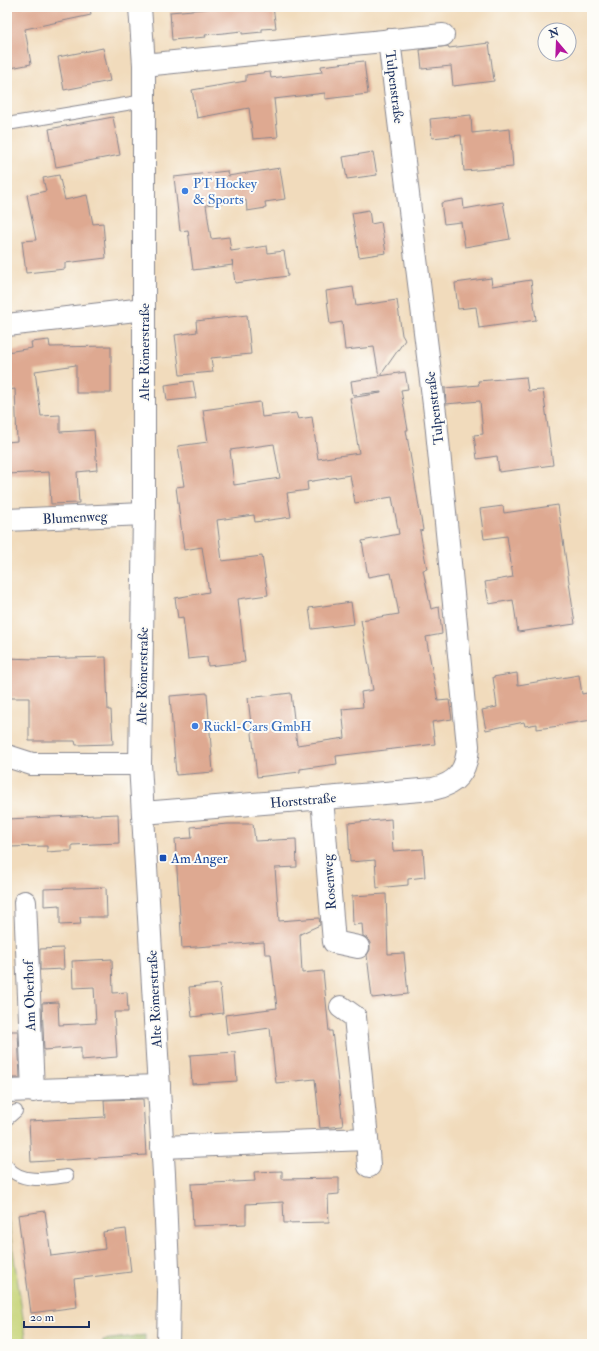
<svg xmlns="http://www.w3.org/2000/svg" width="599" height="1351" viewBox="0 0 599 1351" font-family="'IM FELL Double Pica',serif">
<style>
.green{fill:#c5d375;stroke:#70816a}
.forest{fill:#9cb566;stroke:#5c7262}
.building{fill:#dea991;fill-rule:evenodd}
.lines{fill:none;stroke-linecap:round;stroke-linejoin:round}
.service-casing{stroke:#86858d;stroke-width:14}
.minor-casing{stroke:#86858d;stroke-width:24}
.secondary-casing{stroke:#86858d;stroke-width:24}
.service{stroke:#fff;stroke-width:12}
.minor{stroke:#fff;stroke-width:22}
.secondary{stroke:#fff;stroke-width:22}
.shop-dot{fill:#3f7fe0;stroke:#fdfcf7;stroke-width:1.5}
.transit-dot{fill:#1a4fb4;stroke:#fdfcf7;stroke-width:1.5}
.labels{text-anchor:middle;stroke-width:4;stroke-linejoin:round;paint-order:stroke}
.street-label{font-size:14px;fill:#1b2f5e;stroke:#fdfcf7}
.shop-label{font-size:14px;fill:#366cbe;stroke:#fdfcf7;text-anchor:start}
.transit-label{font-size:14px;fill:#164399;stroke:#fdfcf7;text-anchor:start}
</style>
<rect width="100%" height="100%" fill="#fdfcf7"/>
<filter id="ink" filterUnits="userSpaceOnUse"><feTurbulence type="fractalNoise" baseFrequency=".025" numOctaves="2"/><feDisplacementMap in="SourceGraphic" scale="8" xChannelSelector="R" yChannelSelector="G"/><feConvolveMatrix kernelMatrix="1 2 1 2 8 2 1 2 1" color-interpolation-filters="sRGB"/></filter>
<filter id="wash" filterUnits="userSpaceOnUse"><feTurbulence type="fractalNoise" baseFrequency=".012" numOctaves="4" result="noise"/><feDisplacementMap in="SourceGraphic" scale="16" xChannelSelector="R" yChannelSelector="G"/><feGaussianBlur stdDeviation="0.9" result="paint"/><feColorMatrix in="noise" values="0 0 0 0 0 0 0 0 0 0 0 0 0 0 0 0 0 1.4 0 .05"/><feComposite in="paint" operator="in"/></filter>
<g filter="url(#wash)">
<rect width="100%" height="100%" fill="#f1dbbc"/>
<polygon class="green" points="7,1211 27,1344 7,1344"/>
<polygon class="forest" points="145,1335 145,1344 103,1344 103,1340"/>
<g id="blocks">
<g class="building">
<polygon points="7,7 90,7 91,15 25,29 31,64 11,68 7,44"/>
<polygon points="215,7 273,7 276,28 262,29 262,32 242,34 242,31 205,35 206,37 172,40 170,12 215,8"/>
<polygon points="489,43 494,81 453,86 451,66 422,69 420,50 448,46 449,48"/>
<polygon points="103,48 110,81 64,90 58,57"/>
<polygon points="364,61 368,94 325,99 325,93 274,99 278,137 253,139 249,108 197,118 192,90 246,81 246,75 270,72 271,78 322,72 321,66"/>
<polygon points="471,115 472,133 510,129 513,167 464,171 461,135 432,138 430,119"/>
<polygon points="113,117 120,155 56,167 49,129"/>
<polygon points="373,152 377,175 347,179 343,157"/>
<polygon points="280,168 285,199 265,202 266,208 247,211 246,200 206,205 211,239 229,237 231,251 267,246 268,253 284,251 288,276 235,283 232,260 233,265 193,270 188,230 180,231 174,177 227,171 228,176"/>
<polygon points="59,175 65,200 87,195 93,224 103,223 106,258 65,263 65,269 26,273 22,241 36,240 27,195 46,191 43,178"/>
<polygon points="463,199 464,209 503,202 510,239 465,247 461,222 444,224 441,203"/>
<polygon points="369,210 371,224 381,222 386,253 359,257 352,213"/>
<polygon points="491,278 492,286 531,280 536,320 479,328 476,307 458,309 455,283"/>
<path d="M353,287l3,19 41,-6 5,35 3,5 -25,36 25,-4 3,17 -7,1 7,40h-2l17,100 -3,1 7,38 -4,1 8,39 8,-2 3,27 -16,3 12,64 11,-1 3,19 -20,3 3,22 -99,12 1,8 -37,5v3l-43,5 -9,-79 43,-5 6,52 48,-7 -3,-29 21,-2 -2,-15 12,-2 -12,-70 38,-6 -8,-41 -23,4 -6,-36 37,-7 -7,-37 -37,6 -5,-28 -43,7 1,8 -21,3 4,24 -36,5 -1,-7 -37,5 5,41 40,-5 6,39 -30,4 7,63 -37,4 -1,-9 -19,2 -5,-42 -5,1 -3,-20 34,-6 -7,-45 -18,3 -8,-63 8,-1 -6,-40 30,-4 -5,-32 57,-8 2,15 34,-4 2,6 14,-2 6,42 41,-6 -9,-55 31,-5v-1l-28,3 -2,-14 28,-4 -5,-30 -29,3 -3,-28 -12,2 -4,-33zM274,444l6,34 -46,7 -4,-35z"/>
<polygon points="247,315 251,354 211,358 213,372 180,375 175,335 197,332 196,321"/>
<polygon points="49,340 50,347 111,346 111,393 76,393 76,365 35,371 41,416 60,415 60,432 94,430 97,470 77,472 79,503 51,504 49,472 7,474 7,442 17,441 15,389 7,390 7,352 32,348 31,342"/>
<polygon points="526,377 528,391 543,390 553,465 499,472 497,456 477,459 474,435 483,434 480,401 446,404 445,388 479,385 478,381"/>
<polygon points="193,381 196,398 167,401 165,385"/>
<polygon points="558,505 575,624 518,632 513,600 489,604 485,582 513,577 507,536 484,539 480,509 503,506 504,513"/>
<polygon points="351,602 354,624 312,629 309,608"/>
<polygon points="106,657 108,710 111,710 113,744 76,745 75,741 29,741 29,698 7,698 7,658 35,659"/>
<polygon points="517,673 518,685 579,675 582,694 592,692 592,720 559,725 559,726 537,729 537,724 525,726 524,722 486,730 482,710 497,707 493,677"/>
<polygon points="207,693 213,772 176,775 170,696"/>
<polygon points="118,814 119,843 72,845 72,851 61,851 47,852 47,846 8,847 7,819"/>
<polygon points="391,819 393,851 423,849 425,877 408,879 408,885 377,888 375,860 350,862 348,823"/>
<polygon points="228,824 253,824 255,841 296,839 297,867 275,868 279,921 319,918 320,925 300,934 302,973 323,971 329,1031 332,1031 343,1126 320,1128 315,1079 276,1083 270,1028 227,1034 225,1015 277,1008 271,954 265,954 264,942 182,948 175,839 192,838 191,827"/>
<polygon points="106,887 107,917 80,917 81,924 60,925 60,905 44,906 44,889"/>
<polygon points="386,894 388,954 404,953 408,994 372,998 367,955 370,950 370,943 367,938 363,936 362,924 353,925 352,896"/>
<polygon points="63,948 64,969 40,970 40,949"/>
<polygon points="112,959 113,993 127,992 128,1012 114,1012 117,1057 81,1060 81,1047 44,1050 42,1003 58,1002 59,1025 96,1023 94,987 73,988 72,961"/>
<polygon points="220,984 223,1013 192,1017 189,987"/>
<polygon points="7,1031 18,1031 20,1078 7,1078"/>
<polygon points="235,1052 237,1081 192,1084 190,1055"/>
<polygon points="143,1099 146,1155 31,1162 29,1121 105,1117 104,1100"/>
<polygon points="282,1171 282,1179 339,1178 339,1194 328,1195 329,1222 284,1223 283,1202 246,1204 246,1224 193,1226 191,1184 255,1181 254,1172"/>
<polygon points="45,1211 51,1256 105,1249 103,1232 126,1229 131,1272 74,1279 77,1307 31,1313 18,1215"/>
</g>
</g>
</g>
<g filter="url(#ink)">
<use href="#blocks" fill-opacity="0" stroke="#86858d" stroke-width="1"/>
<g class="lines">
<defs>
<g id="service">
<polyline points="7,124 144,101"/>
<polyline points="7,1119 16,1111"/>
<path d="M7,1166c13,18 40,13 60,10"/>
</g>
<g id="minor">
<polyline points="144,65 443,35"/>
<polyline points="7,325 144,309"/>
<polyline points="7,520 144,514"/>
<polyline points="7,756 32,764 140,764"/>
<polyline points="322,798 334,942 358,947"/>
<path d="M143,813l290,-24c24,-5 34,-18 35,-43l-32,-325 -47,-381"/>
<polyline points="25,902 33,1091"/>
<polyline points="7,1091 159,1086"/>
<polyline points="367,1139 369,1166"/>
<polyline points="162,1147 367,1139 355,1017 341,1007"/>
</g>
<polyline id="secondary" points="140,7 144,65 144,514 140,764 164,1174 169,1292 168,1344"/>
</defs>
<use href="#service" class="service-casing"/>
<use href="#minor" class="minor-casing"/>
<use href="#secondary" class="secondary-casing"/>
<use href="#service" class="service"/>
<use href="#minor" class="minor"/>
<use href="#secondary" class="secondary"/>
</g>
</g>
<g class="shop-dot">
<circle cx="185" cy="191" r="4"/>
<circle cx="195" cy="726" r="4"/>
</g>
<rect class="transit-dot" x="159" y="854" width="8" height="8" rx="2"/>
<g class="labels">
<g class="street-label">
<text transform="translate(395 87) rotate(83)" y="5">Tulpenstraße</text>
<text transform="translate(144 352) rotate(-90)" y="5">Alte Römerstraße</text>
<text transform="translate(434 408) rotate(-97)" y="5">Tulpenstraße</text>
<text transform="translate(75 517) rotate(-3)" y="5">Blumenweg</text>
<text transform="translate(142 676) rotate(-89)" y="5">Alte Römerstraße</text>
<text transform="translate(303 800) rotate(-5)" y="5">Horststraße</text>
<text transform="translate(329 882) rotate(-94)" y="5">Rosenweg</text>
<text transform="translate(29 996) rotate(-92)" y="5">Am Oberhof</text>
<text transform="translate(154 999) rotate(-93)" y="5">Alte Römerstraße</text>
</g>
<g class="shop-label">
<text x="193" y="188">PT Hockey<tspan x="193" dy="16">&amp; Sports</tspan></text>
<text x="203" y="731">Rückl-Cars GmbH</text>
</g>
<g class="transit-label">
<text x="171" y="863">Am Anger</text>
</g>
</g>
<rect width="599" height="1351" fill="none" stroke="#fdfcf7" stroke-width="24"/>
<g transform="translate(557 42) rotate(341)"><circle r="19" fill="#fdfcf7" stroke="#a3aaba"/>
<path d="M0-3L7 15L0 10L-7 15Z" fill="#b5179e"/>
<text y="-6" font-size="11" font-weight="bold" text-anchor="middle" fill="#1b2f5e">N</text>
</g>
<path d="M24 1321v6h65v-6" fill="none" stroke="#1b2f5e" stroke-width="2"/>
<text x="30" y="1321" font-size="12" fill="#1b2f5e" stroke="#fdfcf7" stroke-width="3" paint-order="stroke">20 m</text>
</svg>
